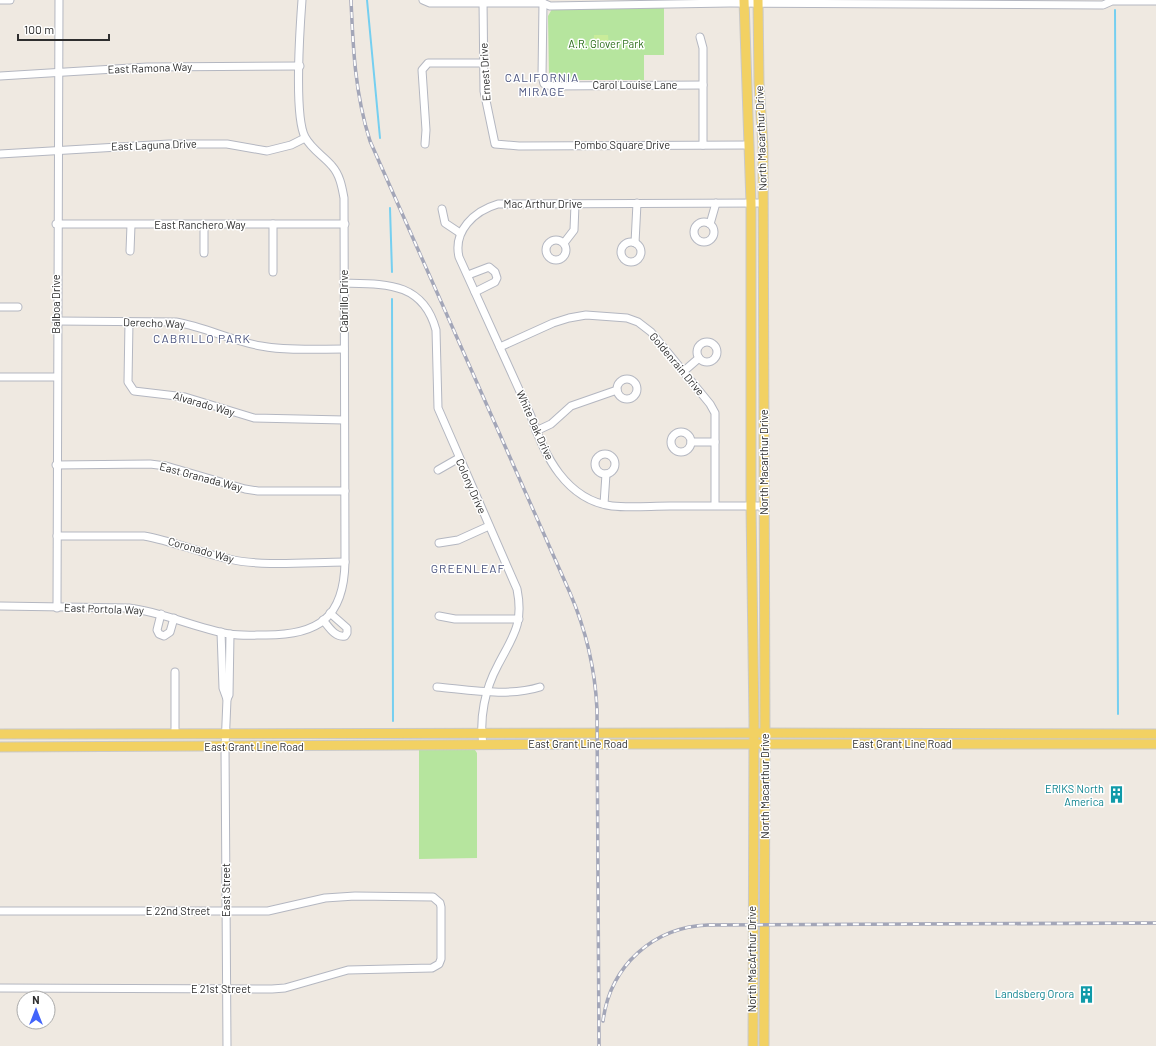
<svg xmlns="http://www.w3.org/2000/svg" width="1156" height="1046" viewBox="0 0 1156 1046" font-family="Barlow,sans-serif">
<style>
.green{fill:#b6e59e}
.pitch{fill:#c9ec9a}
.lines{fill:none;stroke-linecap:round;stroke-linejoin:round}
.stream{stroke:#75cff0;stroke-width:2}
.minor-casing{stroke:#b4b7c1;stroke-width:9}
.major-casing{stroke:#c9c9c9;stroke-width:11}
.minor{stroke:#fff;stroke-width:7}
.major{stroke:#f2d163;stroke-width:9}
.rail-casing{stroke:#a3a6b8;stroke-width:3.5}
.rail{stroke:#fff;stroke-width:2;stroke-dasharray:6;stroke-linecap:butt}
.labels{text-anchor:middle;stroke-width:3;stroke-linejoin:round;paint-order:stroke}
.park-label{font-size:11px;fill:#2c6e1b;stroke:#fff}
.street-label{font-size:11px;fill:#2e2e2e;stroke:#fff}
.culture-label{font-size:11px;fill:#0d838f;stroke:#fff;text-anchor:end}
.neighbourhood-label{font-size:12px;letter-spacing:1px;fill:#4d5680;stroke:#fff}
</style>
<rect width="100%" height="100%" fill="#efe9e1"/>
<g class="green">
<polygon points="664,8 664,55 644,55 644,80 556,80 549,76 548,16 552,9"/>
<polygon points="419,750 475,750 477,753 477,858 419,859"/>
</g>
<polygon class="pitch" points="594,35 608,35 609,47 594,47"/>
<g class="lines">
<g class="stream">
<polyline points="367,0 380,138"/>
<polyline points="1115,10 1118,714"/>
<polyline points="390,208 392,272"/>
<polyline points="392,299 393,721"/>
</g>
<defs>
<g id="minor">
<polyline points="0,0 10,0"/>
<polyline points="423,0 430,3 543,3 550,6 730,3 1103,5 1112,1 1156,1"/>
<polyline points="483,0 484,91 495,144 519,146 749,145"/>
<polyline points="543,3 542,76 544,84 551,86 703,85"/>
<polyline points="700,37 703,48 703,145"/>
<polyline points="0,76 147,67 300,66"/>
<polyline points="425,144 426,130 422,70 428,63 484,63"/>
<polyline points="0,154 169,144 227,144 267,151 291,145 305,138"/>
<path d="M763,203l-265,1c-24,7 -45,27 -39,53l72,159c13,39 35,84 81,90 18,2 39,0 58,0 31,0 63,0 94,0"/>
<polyline points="442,209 445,223 460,233"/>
<circle cx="704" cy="232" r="10"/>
<polyline points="56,224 345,224"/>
<polyline points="710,224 716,203"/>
<circle cx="556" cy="250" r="10"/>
<circle cx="631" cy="252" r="10"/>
<polyline points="564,243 574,230 575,204"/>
<polyline points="635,243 637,203"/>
<polyline points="130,251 131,225"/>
<polyline points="204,253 204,225"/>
<polyline points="273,272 273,224"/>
<polyline points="468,275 489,267 495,272 497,278 495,282 475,292"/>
<path d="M344,283c42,1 79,-1 92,47l2,78 79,181c7,35 -4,47 -19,76 -13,24 -19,53 -15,80"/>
<polyline points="0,307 18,307"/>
<path d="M56,321l120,1c29,5 56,19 85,24 27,5 56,3 83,3"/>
<polyline points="129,322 128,382 134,391 185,397 254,418 344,420"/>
<circle cx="707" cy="352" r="10"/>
<polyline points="500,347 553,323 569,318 586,315 627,318 638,322 651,332 710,404 715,413 715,505"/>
<polyline points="684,371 699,358"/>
<polyline points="0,377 56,377"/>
<circle cx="627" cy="389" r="10"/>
<polyline points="536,431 551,424 571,406 617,390"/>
<circle cx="681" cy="442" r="10"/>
<polyline points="691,442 715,442"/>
<circle cx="605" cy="464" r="10"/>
<polyline points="56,465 150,464 166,466 245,489 258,491 345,491"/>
<polyline points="438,470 459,458"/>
<polyline points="604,504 606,474"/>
<path d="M57,536h87c29,5 56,17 85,23 33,8 82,3 116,3"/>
<polyline points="439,543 458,540 489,526"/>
<path d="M0,606l129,2c34,4 66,20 100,26 12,2 25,1 37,1 52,0 78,-17 79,-73l-1,-364c-2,-11 -4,-23 -12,-32 -8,-10 -20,-16 -27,-29 -11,-21 -5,-110 -3,-137"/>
<path d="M57,608c-1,-203 0,-406 2,-608"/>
<polyline points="161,614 157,630 159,634 164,636 170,632 174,618"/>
<polyline points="439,616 455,619 519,619"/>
<path d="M323,620c6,7 12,18 22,16l2,-3v-5l-17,-15"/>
<polyline points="221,632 223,688 227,699"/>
<path d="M437,687c33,3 72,10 103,0"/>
<polyline points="175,734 175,672"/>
<polyline points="0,911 268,911 325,898 355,896 433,897 440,903 441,907 441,959 439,964 432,968 348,970 285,988 272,989 0,988"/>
<polyline points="227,1046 225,747 227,699 229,695 230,634"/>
</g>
<g id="major">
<polyline points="744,0 751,203 751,506 754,722 753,1046"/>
<polyline points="758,0 759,83 763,146 765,733 764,1046"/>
<polyline points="0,734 740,733 1156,734"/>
<polyline points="0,747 628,744 1156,744"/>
</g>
</defs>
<use href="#minor" class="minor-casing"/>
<use href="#major" class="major-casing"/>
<use href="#minor" class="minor"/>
<use href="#major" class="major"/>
<defs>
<g id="rail">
<path d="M351,0c2,48 4,94 19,141l200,452c16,37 25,76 27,116l2,337"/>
<path d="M603,1021c7,-55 50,-94 105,-96l448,-2"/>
</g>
</defs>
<use href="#rail" class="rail-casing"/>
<use href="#rail" class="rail"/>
</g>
<defs>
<symbol id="building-bare" viewBox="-9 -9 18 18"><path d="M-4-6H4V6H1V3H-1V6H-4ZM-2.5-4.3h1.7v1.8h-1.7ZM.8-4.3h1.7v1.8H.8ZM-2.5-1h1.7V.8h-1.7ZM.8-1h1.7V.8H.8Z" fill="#0f9aa8" stroke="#fff" stroke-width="2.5" paint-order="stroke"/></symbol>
</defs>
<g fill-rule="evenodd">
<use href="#building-bare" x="1104" y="782" width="25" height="25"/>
<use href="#building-bare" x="1074" y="982" width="25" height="25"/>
</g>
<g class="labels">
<g class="park-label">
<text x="606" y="48">A.R. Glover Park</text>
</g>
<g class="street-label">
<text transform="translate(150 68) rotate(-2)" y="4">East Ramona Way</text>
<text transform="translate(485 72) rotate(-93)" y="4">Ernest Drive</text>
<text x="635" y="89">Carol Louise Lane</text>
<text transform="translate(761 138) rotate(-92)" y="4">North Macarthur Drive</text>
<text transform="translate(154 145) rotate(-2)" y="4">East Laguna Drive</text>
<text x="622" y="149">Pombo Square Drive</text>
<text x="543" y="208">Mac Arthur Drive</text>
<text x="200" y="229">East Ranchero Way</text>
<text transform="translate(344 301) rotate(-90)" y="4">Cabrillo Drive</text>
<text transform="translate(56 304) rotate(-90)" y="4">Balboa Drive</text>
<text transform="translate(154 323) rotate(2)" y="4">Derecho Way</text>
<text transform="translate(677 364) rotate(50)" y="4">Goldenrain Drive</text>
<text transform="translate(204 404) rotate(16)" y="4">Alvarado Way</text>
<text transform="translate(535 425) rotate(66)" y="4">White Oak Drive</text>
<text transform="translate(764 462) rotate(-90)" y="4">North Macarthur Drive</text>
<text transform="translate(201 477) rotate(15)" y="4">East Granada Way</text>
<text transform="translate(471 486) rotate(66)" y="4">Colony Drive</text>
<text transform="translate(201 550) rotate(16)" y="4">Coronado Way</text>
<text transform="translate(104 609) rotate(2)" y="4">East Portola Way</text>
<text x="578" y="748">East Grant Line Road</text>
<text x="902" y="748">East Grant Line Road</text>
<text x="254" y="751">East Grant Line Road</text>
<text transform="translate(765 786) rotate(-90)" y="4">North Macarthur Drive</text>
<text transform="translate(226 890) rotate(-90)" y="4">East Street</text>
<text x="178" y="915">E 22nd Street</text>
<text transform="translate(752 959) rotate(-90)" y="4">North MacArthur Drive</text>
<text x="221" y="993">E 21st Street</text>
</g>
<g class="culture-label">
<text x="1104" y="793">ERIKS North<tspan x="1104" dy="13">America</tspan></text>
<text x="1074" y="998">Landsberg Orora</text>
</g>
<g class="neighbourhood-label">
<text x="542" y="82">CALIFORNIA<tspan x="542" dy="14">MIRAGE</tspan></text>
<text x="202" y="343">CABRILLO PARK</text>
<text x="468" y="573">GREENLEAF</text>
</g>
</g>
<g transform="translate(36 1010)"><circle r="19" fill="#ffffff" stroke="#ababab"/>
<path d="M0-3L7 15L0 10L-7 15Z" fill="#4264fb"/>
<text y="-6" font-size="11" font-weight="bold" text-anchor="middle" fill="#2e2e2e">N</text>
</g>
<path d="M18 34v6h91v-6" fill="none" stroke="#2e2e2e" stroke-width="2"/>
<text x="24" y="34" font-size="12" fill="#2e2e2e" stroke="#ffffff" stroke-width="3" paint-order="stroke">100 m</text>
</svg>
